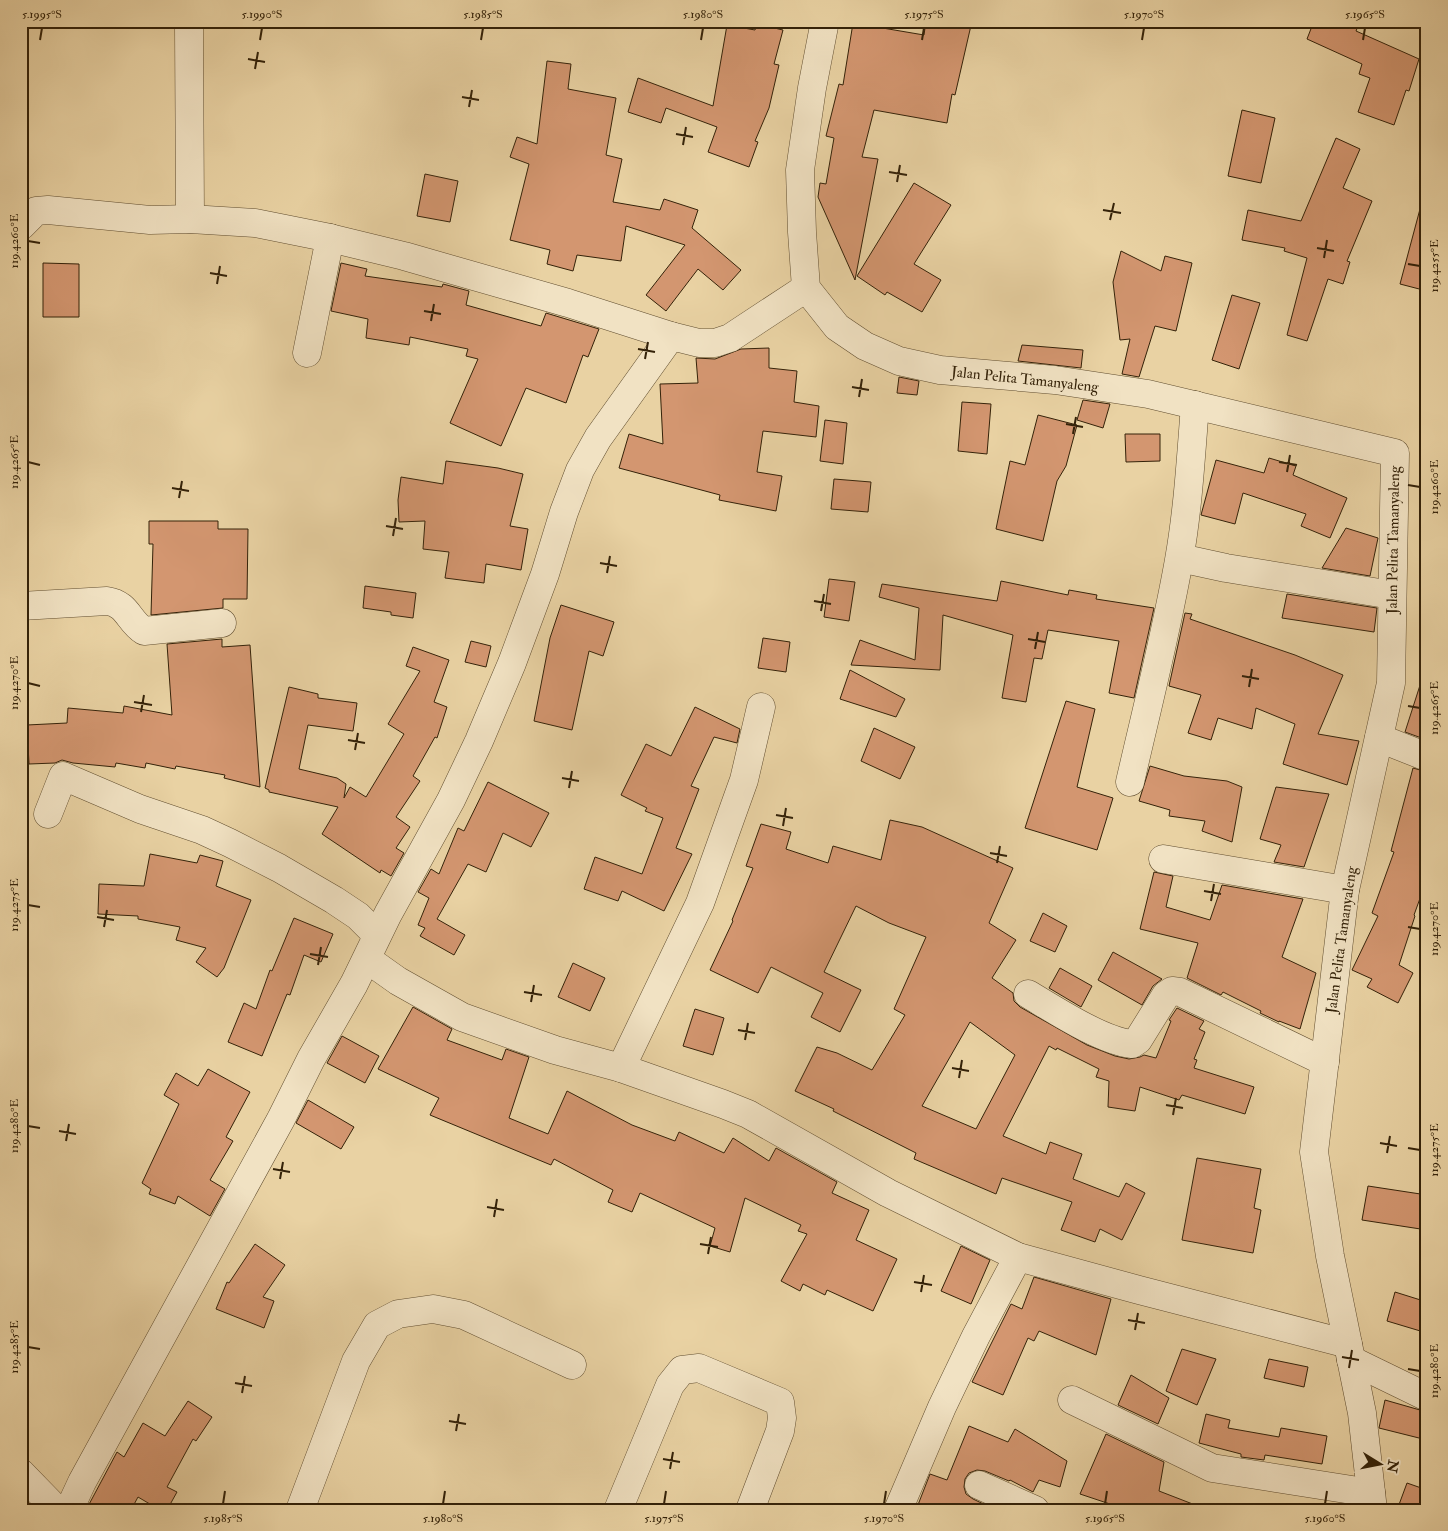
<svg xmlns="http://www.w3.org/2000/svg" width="1448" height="1531" viewBox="0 0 1448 1531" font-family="'IM FELL Double Pica',serif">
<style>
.building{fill:#d39670;stroke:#342209;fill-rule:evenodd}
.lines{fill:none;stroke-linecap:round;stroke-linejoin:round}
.minor-casing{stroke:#614e30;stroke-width:29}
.minor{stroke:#f1e2c3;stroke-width:28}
.ticks{fill:none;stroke:#342209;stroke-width:2}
.labels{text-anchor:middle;stroke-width:4.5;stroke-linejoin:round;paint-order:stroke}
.street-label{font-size:15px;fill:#342209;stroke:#f1e2c3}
.neatline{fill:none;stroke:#342209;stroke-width:2}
.ticks-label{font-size:12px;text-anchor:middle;fill:#342209}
</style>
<rect width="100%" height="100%" fill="#e9d2a3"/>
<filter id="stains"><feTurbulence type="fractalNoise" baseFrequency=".004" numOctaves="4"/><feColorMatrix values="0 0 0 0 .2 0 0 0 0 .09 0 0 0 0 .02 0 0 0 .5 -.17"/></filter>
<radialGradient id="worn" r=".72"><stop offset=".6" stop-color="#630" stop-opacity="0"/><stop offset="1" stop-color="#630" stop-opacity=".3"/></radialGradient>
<g class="building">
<polygon points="926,21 972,21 955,95 952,94 947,123 874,110 862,157 878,159 855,280 818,197 820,183 826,184 834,138 826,136 839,84 843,85 853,23 924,35"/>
<polygon points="1314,21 1360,21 1356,31 1419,59 1409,91 1406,90 1394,125 1358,112 1370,78 1359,74 1362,64 1307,39"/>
<polygon points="757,24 783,30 774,64 779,65 769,108 755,141 758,142 749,167 708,152 717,127 666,108 661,123 628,112 638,78 713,106 727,25 755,30"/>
<polygon points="547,61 571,64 568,89 616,98 606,155 622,159 613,202 660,210 664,199 698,210 692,228 741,270 723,290 698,269 666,311 646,295 685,245 626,226 621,261 577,255 573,271 547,264 550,250 510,240 529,164 510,157 517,137 537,144"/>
<polygon points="1242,110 1275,118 1261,183 1228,176"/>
<polygon points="1336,138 1360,149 1343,188 1372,201 1347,261 1350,262 1343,284 1328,279 1307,341 1287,335 1307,258 1284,251 1285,248 1242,240 1248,210 1301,221"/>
<polygon points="425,174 458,181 450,222 417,216"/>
<polygon points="914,183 951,205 914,264 941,280 922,312 887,292 885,295 857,276"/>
<polygon points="1420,209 1427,210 1427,291 1400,284"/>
<polygon points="1121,251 1161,271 1165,256 1192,263 1176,331 1155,326 1139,377 1122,374 1130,339 1120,340 1113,282"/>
<polygon points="43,263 79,264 79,317 43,317"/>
<polygon points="341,263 367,269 365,276 442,287 443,284 469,291 466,305 541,326 546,313 599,329 588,357 583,355 566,403 526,388 501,446 450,423 478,359 466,356 468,349 410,337 409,345 366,338 368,319 331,311"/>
<polygon points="1232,295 1260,303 1239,369 1212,360"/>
<polygon points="1022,345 1083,350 1081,368 1018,361"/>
<polygon points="769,348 769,368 797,371 794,402 819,406 816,437 763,431 757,472 782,476 776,511 719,500 720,495 619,468 629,434 663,444 660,384 698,383 696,358 715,359 741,349"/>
<polygon points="899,377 919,381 917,395 897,393"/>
<polygon points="1083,400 1110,404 1103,428 1077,420"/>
<polygon points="962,402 991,404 987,454 958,451"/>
<polygon points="1038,415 1077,425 1066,466 1057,481 1043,541 996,529 1010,461 1025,465"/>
<polygon points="825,420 847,423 843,464 820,461"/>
<polygon points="1125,434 1160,434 1160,461 1126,462"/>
<polygon points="1269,458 1296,466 1293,475 1347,498 1330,538 1301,526 1306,514 1243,493 1235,524 1201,515 1216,460 1264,473"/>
<polygon points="446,461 498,468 523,474 510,526 528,529 521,570 486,564 484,583 445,578 449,552 423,549 425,521 399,522 398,500 401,477 443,484"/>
<polygon points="834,479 871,482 868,512 831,509"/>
<polygon points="149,521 218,521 218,529 248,529 247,599 223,599 223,608 151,615 153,544 149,544"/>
<polygon points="1346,528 1378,538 1370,576 1322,568"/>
<polygon points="829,579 855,582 849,621 824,617"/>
<polygon points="1001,581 1068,595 1069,590 1097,595 1096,599 1154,608 1134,698 1109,693 1119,641 1048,630 1042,659 1034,658 1026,702 1002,698 1013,635 943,615 940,670 851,665 860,640 915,660 919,608 879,597 882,584 997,601"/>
<polygon points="365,586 416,593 413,618 391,615 391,612 363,608"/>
<polygon points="1287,594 1377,608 1374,632 1282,618"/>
<polygon points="561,605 614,622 603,656 589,651 572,730 534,721 550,638"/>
<polygon points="1185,613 1192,614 1190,619 1295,655 1343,675 1318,734 1359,741 1347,785 1283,764 1295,724 1256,708 1252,729 1218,718 1211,740 1188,733 1201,695 1169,686"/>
<polygon points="763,638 790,642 786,672 758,668"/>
<polygon points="222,639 222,647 250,645 260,787 224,778 225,775 176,766 175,769 146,763 145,768 116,763 115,767 73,763 62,760 55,763 29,764 27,725 67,723 68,708 123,713 124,706 172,715 167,644"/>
<polygon points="471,641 491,646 486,667 465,662"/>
<polygon points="413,647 449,660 434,702 447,707 437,738 435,737 413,776 420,781 396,817 410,827 396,848 404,853 391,876 381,870 380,873 322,834 338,807 269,792 269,790 265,788 289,687 318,694 318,698 357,703 353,731 308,725 299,769 337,778 346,784 344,798 350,787 366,797 404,734 388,724 420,671 406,666"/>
<polygon points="850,670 905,699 896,717 840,699"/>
<polygon points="1422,679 1427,680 1427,740 1405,732"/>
<polygon points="1066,701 1095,709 1077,787 1113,798 1097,850 1025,828"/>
<polygon points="695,707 740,729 737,743 714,737 691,786 699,789 676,848 692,854 664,911 622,891 618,901 584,889 595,857 642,874 663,818 645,811 647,808 621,795 646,744 671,756"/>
<polygon points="874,728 915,747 900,779 861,761"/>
<polygon points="1150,766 1184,776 1227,781 1242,787 1232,842 1202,831 1205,821 1169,816 1170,810 1139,801"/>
<polygon points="1413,768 1427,772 1427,879 1414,915 1415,916 1399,965 1413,973 1398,1003 1367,987 1372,979 1352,970 1378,916 1372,913 1394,852 1391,851"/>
<polygon points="488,782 549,813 531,847 503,833 486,872 468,864 437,919 465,935 454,955 420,936 425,928 418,925 429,898 418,892 431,869 439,874 458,828 464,831"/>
<polygon points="1276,787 1329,794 1304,867 1274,862 1281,845 1260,839"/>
<path d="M890,820l32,7 91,41 -24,55 27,17 -24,38 21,15 1,8 6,6 67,38 28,11 14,3 11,-2 4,-2 12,3 15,-37 -2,-1 8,-12 27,13 -5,8 6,3 -11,27 3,1 -3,8 60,19 -9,27 -63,-19 -3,5 -39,-13 -5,24 -27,-4 1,-26 -13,-4 3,-8 -42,-21 -1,2 -7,-4 -46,90 43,18 4,-12 32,12 -9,25 46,18 7,-14 19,10 -23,47 -22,-11 -5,13 -34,-12 11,-28 -70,-24 -6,16 -82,-35 2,-6 -83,-42 1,-2 -39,-18 22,-44 20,6 35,17 33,-55 -11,-6 32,-72 -37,-14 -33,-17 -32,66 37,18 -21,42 -29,-15 12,-24 -52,-26 -13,26 -48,-23 23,-49 -1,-1 21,-52 -7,-2 15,-42 30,8 -5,17 42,14 5,-17 48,14zM970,1022l45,33 -39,74 -54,-23z"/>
<polygon points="150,854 197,863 200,855 223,861 216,886 251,900 224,968 217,977 196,962 206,948 176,940 180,927 138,919 138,916 98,914 99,884 144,886"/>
<polygon points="1154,872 1173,876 1166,907 1210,920 1222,885 1303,899 1282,957 1316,973 1300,1029 1279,1021 1279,1022 1260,1013 1261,1011 1223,992 1221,995 1187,978 1198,943 1140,929"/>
<polygon points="1043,913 1067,926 1055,952 1030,941"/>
<polygon points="294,918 333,934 321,962 304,955 290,995 287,994 262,1056 228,1042 244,1003 256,1009 270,970 272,971"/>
<polygon points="1113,952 1162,979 1153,986 1142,1005 1098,980"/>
<polygon points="573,963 605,978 590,1011 558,997"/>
<polygon points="1060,968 1092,986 1081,1007 1049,988"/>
<polygon points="413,1007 452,1029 447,1040 502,1060 506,1049 529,1057 509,1118 548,1134 567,1091 632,1125 675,1141 679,1132 724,1153 733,1138 769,1161 776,1148 837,1182 832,1193 869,1210 856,1240 897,1259 873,1311 827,1290 825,1295 803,1284 800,1291 781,1281 807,1234 798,1231 801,1225 745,1198 730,1252 710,1246 715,1228 640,1193 632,1212 608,1202 613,1190 554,1159 551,1165 430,1115 439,1098 378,1069"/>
<polygon points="695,1009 724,1018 713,1055 683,1046"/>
<polygon points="342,1036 379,1056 365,1083 327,1063"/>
<polygon points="208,1069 250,1092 226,1137 233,1141 210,1180 225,1189 210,1216 178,1196 175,1204 149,1194 151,1189 142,1183 179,1104 164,1095 176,1073 198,1086"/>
<polygon points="308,1100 354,1127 341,1149 296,1123"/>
<polygon points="1197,1158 1261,1169 1254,1208 1261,1210 1253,1253 1182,1240"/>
<polygon points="1368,1186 1427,1195 1427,1230 1362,1220"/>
<polygon points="255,1244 285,1265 263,1297 274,1301 264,1328 216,1309 227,1282 229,1283"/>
<polygon points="961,1246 990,1260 971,1304 941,1291"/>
<polygon points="1034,1277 1111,1299 1096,1355 1039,1331 1034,1341 1028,1338 1003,1395 972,1382 1011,1304 1022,1309"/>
<polygon points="1395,1292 1427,1302 1427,1333 1387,1321"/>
<polygon points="1182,1349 1216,1359 1197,1405 1166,1391"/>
<polygon points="1269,1359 1308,1367 1304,1387 1264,1378"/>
<polygon points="1131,1375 1169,1398 1158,1424 1118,1405"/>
<polygon points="1385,1400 1427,1412 1427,1440 1379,1428"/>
<polygon points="188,1401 212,1417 196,1441 193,1439 167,1487 177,1492 167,1510 160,1510 138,1497 131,1510 86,1510 117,1452 124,1457 143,1423 165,1436"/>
<polygon points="1206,1414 1230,1420 1228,1428 1279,1437 1281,1428 1327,1436 1322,1464 1265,1455 1264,1460 1241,1457 1241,1454 1199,1443"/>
<polygon points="969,1426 1008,1442 1015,1429 1067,1461 1060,1487 1039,1480 1033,1492 1010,1480 1009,1481 985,1471 977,1470 969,1473 965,1479 964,1487 966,1494 973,1499 996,1510 916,1510 930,1474 947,1480"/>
<polygon points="1106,1434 1164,1462 1159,1491 1203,1508 1202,1510 1128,1510 1080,1494"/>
<polygon points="1407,1483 1427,1490 1427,1510 1397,1510"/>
</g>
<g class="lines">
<defs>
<g id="minor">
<polyline points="825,21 812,88 800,170 802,232 806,288 837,327 865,346 899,361 940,370 1055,380 1148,394 1395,453 1391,683 1345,890 1314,1152 1330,1256 1362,1413 1373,1510"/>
<polyline points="189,26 190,219"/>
<polyline points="21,226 36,211 48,210 150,220 190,219 255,223 330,238 404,256 568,303 671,336"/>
<polyline points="307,353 330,238"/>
<polyline points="1180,558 1226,568 1392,595"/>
<path d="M21,606l86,-5c21,3 21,20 37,30l78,-8"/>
<polyline points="1379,738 1427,757"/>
<path d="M1130,782c17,-74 36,-148 49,-222 9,-51 12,-104 16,-155"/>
<polyline points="48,814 63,776 140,809 202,830 230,843 279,868 334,900 358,916 377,935"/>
<polyline points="1163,859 1345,890"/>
<polyline points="367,959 398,981 462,1017 555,1050 621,1068 723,1104 748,1114 888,1193 1018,1257 1139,1290 1348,1344"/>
<path d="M1028,994c27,16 74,47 104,50l6,-4 28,-45 6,-4 8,1 145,70"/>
<polyline points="621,1068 700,903 744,780 761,707"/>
<polyline points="1351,1360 1427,1397"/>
<polyline points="1072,1400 1212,1468 1371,1493"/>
<polyline points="21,1473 57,1510"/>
<polyline points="979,1485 1035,1510"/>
<polyline points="69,1510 82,1482 281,1119 311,1059 354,984 388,914 451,800 479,741 512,663 545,574 564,512 580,470 598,438 671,336 699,343 715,343 730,338 806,288"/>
<polyline points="300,1510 356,1361 377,1325 398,1314 433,1309 464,1315 572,1365"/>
<polyline points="618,1510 670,1385 682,1370 699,1368 780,1402 782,1418 780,1431 750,1510"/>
<polyline points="898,1510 942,1407 976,1336 1018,1257"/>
</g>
</defs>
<use href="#minor" class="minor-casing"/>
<use href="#minor" class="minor"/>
</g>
<path class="ticks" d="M40,40l2,-12M260,40l2,-12M481,40l2,-12M701,40l2,-12M922,40l2,-12M1142,40l2,-12M1363,40l2,-12M248,59l17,3M255,69l3,-17M462,97l17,3M469,107l3,-17M676,134l17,3M683,145l3,-18M889,172l18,3M897,182l3,-17M1103,210l18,3M1110,220l4,-17M28,241l12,2M1317,248l17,3M1324,258l3,-18M1408,264l12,2M210,273l17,3M217,284l3,-18M424,311l17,3M431,321l3,-17M638,349l17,3M645,359l3,-17M852,387l17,3M859,397l3,-18M1066,424l17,3M1073,434l3,-17M28,462l12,3M1279,462l18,3M1287,472l3,-17M1408,485l12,2M172,488l17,3M179,498l3,-17M386,526l17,3M393,536l3,-18M600,563l17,3M607,573l3,-17M814,601l17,3M821,611l3,-17M1028,639l17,3M1035,649l3,-17M1242,676l17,3M28,683l12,3M1249,687l3,-18M134,702l18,3M1408,706l12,2M141,712l3,-17M348,740l17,3M355,750l3,-17M562,778l17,3M569,788l3,-17M776,815l17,3M783,826l3,-18M990,853l17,3M997,863l3,-17M1204,891l17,3M1211,901l3,-17M28,905l12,2M97,917l17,3M104,927l3,-17M1408,927l12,2M310,954l18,3M318,965l3,-18M524,992l18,3M531,1002l3,-17M738,1030l17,3M745,1040l3,-17M952,1068l17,3M959,1078l3,-18M1166,1105l17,3M1173,1115l3,-17M28,1126l12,2M59,1131l17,3M66,1141l3,-17M1380,1143l17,3M1408,1148l12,2M1387,1153l3,-17M273,1169l17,3M280,1179l3,-17M487,1207l17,3M494,1217l3,-18M700,1244l18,3M708,1254l3,-17M914,1282l18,3M921,1292l3,-17M1128,1320l17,3M1135,1330l3,-17M28,1347l12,2M1342,1357l17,3M1349,1368l3,-18M1408,1369l12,2M235,1383l17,3M242,1393l3,-17M449,1421l17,3M456,1431l3,-17M663,1459l17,3M670,1469l3,-17M223,1504l2,-13M443,1504l2,-13M664,1504l2,-13M884,1504l2,-13M1105,1504l2,-13M1325,1504l2,-13"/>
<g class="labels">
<g class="street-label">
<text transform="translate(1025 379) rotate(6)" y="5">Jalan Pelita Tamanyaleng</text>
<text transform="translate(1393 540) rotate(-89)" y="5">Jalan Pelita Tamanyaleng</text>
<text transform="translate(1341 940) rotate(-82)" y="5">Jalan Pelita Tamanyaleng</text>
</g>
</g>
<rect width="1448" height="1531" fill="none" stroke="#e9d2a3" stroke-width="55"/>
<g transform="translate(1380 1464) rotate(100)" stroke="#f1e2c3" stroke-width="4" paint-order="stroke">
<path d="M0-4L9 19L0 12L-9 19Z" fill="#342209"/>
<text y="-8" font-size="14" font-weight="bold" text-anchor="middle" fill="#342209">N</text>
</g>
<rect x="28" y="28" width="1392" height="1476" class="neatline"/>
<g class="ticks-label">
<text x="42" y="18">5.1995°S</text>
<text x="262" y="18">5.1990°S</text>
<text x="483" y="18">5.1985°S</text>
<text x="703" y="18">5.1980°S</text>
<text x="924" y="18">5.1975°S</text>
<text x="1144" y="18">5.1970°S</text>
<text x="1365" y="18">5.1965°S</text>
<text transform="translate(14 241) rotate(-90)" y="4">119.4260°E</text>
<text transform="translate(1434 266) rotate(-90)" y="4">119.4255°E</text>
<text transform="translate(14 462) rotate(-90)" y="4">119.4265°E</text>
<text transform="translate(1434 487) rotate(-90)" y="4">119.4260°E</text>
<text transform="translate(14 683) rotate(-90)" y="4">119.4270°E</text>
<text transform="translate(1434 708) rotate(-90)" y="4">119.4265°E</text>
<text transform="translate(14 905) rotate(-90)" y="4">119.4275°E</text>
<text transform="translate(1434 929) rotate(-90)" y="4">119.4270°E</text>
<text transform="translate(14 1126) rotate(-90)" y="4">119.4280°E</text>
<text transform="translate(1434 1150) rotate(-90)" y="4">119.4275°E</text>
<text transform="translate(14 1347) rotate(-90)" y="4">119.4285°E</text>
<text transform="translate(1434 1371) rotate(-90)" y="4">119.4280°E</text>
<text x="223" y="1522">5.1985°S</text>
<text x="443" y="1522">5.1980°S</text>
<text x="664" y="1522">5.1975°S</text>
<text x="884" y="1522">5.1970°S</text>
<text x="1105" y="1522">5.1965°S</text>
<text x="1325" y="1522">5.1960°S</text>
</g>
<rect width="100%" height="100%" filter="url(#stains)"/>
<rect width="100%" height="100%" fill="url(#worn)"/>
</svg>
